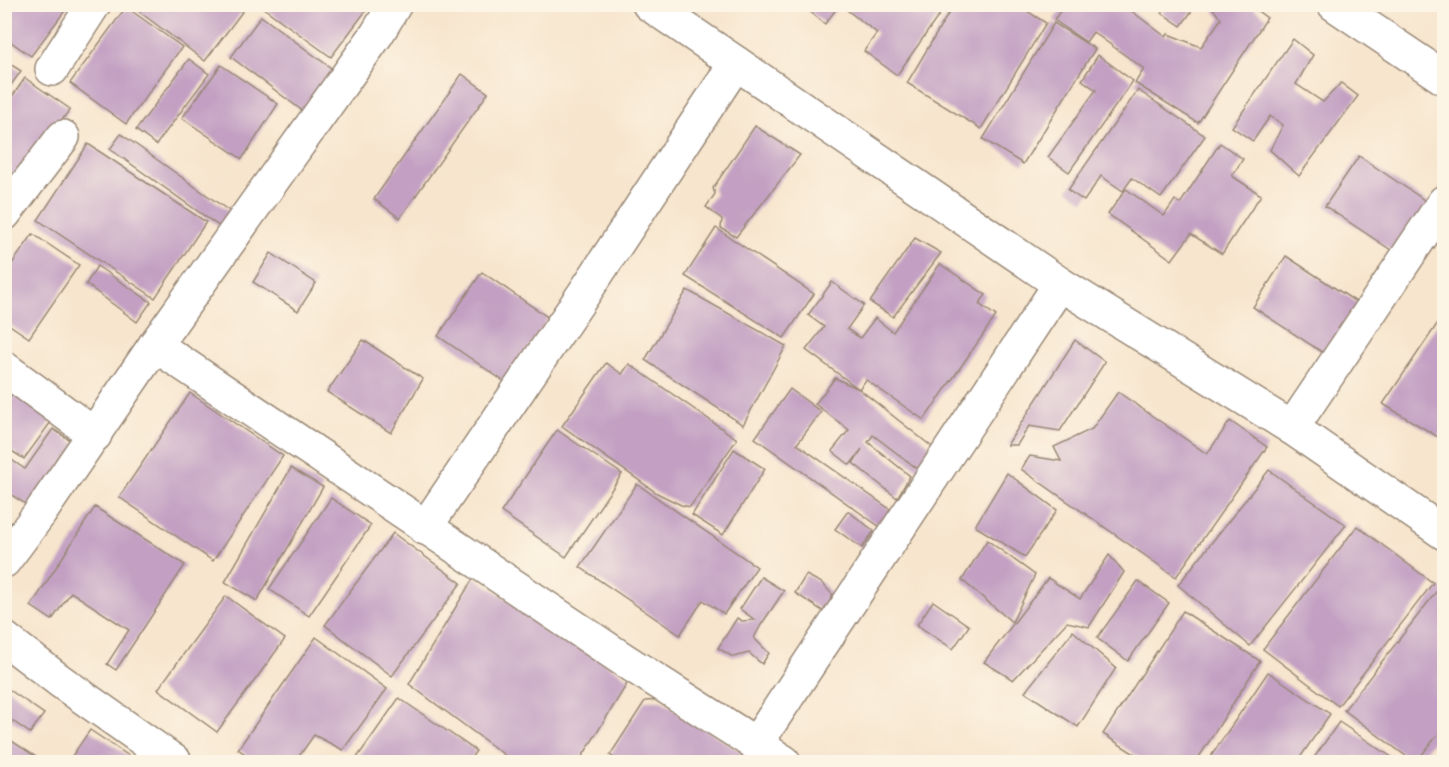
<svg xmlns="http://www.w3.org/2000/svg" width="1449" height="767" viewBox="0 0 1449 767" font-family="'EB Garamond',serif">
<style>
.building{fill:#c3a0c3}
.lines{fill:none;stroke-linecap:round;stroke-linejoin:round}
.street-casing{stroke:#998876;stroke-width:36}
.street{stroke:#fff;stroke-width:33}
</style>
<rect width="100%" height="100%" fill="#fcf5e5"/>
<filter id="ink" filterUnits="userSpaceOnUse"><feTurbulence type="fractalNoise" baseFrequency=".0167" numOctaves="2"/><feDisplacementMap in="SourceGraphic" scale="12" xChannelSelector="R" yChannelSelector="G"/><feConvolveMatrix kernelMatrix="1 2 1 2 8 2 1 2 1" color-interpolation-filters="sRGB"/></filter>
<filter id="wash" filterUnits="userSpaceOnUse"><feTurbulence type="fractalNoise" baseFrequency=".008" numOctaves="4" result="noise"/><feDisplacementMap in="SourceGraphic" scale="24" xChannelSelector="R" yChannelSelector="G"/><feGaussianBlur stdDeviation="1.35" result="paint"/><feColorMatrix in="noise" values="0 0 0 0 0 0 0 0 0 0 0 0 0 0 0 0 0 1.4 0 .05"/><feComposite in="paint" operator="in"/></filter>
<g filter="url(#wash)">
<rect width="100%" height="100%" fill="#f7e5cd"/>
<g id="blocks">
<g class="building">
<polygon points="4,4 70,4 31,56 4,37"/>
<polygon points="129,4 248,4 205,61"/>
<polygon points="258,4 371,4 331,57"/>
<polygon points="801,4 840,4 825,24"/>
<polygon points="851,4 947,4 897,75 864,51 877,33 847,10"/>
<polygon points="954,4 1016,4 1046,23 981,129 907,83"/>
<polygon points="1065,4 1122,4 1166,37 1168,34 1201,47 1221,19 1213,9 1216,4 1248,4 1267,18 1198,123 1135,83 1144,69 1093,32 1086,42 1054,20"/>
<polygon points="1168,4 1197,4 1181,26 1162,13"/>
<polygon points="126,7 182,47 126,124 70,83"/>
<polygon points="261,16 339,74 308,115 231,57"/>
<polygon points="1054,23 1095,49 1023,164 983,139"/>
<polygon points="1293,39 1313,55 1296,84 1323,102 1341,83 1358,96 1299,176 1270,150 1283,125 1270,116 1253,141 1232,127"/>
<polygon points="1098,55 1133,81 1069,172 1048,157 1096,90 1082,80"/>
<polygon points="189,59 209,74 156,145 136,130"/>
<polygon points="4,60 21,71 4,95"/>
<polygon points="221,65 278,104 242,159 182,118"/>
<polygon points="462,74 488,93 400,218 374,199"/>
<polygon points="25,78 70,109 9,195 4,191 4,108"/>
<polygon points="1138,90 1205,136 1161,198 1132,178 1123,191 1101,176 1084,201 1068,190"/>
<polygon points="755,126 800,155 736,237 721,228 722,219 706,207 715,194 713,188"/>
<polygon points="121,134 239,218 223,229 110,149"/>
<polygon points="1220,143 1243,159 1232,176 1261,195 1222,254 1191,234 1172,260 1108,214 1126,189 1164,216 1175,200 1180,204"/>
<polygon points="88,144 206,222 155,298 38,220"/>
<polygon points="1359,156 1436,208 1403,258 1325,206"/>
<polygon points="716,228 814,294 784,338 685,276"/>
<polygon points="33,234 79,265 29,338 4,321 4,275"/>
<polygon points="915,238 941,253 893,317 870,302"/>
<polygon points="271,253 316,283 298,311 253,282"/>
<polygon points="1286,256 1367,309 1334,360 1253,307"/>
<polygon points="940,264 986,295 979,304 996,316 924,420 866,380 859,389 806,350 824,327 808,315 832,282 864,305 847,329 860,338 875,318 893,332"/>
<polygon points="97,266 151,302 137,322 86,284"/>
<polygon points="482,272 549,318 505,382 438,336"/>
<polygon points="687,290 786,346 743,425 645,360"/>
<polygon points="1444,314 1444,429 1438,437 1383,404"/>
<polygon points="363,340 423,379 391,433 327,392"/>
<polygon points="1075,340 1105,362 1060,431 1029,426 1017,445 1007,445"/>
<polygon points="606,363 622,374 629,364 737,439 690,507 681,505 657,493 562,426"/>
<polygon points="835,378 859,389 936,450 919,470 873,435 868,442 910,476 897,498 853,463 862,449 850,465 832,451 849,430 815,404"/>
<polygon points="4,379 56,415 24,459 4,446"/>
<polygon points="790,389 821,412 797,444 891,510 880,527 755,438"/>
<polygon points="1118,392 1207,454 1230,421 1267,447 1176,577 1021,469 1030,456 1061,461 1054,447 1092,429"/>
<polygon points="190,393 283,456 213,561 119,497"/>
<polygon points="53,429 79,446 36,511 4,490 4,455 25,469"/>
<polygon points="557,430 622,474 566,557 501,512"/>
<polygon points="734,449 765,469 723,535 692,515"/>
<polygon points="291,468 323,487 257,601 225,582"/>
<polygon points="1269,470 1346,525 1250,646 1178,585"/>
<polygon points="1007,473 1057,510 1025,557 975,526"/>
<polygon points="637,484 757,567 724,614 703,600 680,635 580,567"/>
<polygon points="331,498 371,525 309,616 269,589"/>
<polygon points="95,507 185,565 116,670 107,664 129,630 71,592 52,620 31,606"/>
<polygon points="848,511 874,531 862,548 835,529"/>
<polygon points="1357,526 1433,583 1338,706 1263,649"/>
<polygon points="393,533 461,583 392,676 325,625"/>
<polygon points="987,540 1035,575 1012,622 962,580"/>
<polygon points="1109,555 1124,572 1089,627 1067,622 1013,680 984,662 1048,578 1080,599"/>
<polygon points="806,575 822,583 833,595 824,612 795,593"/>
<polygon points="474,577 630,679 579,762 514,762 409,684"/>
<polygon points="761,577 784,591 761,625 754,638 769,653 762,664 749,653 733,657 718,648 737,618 742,621 755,620 740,609"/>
<polygon points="1138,581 1169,603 1128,661 1097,638"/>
<polygon points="1440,587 1444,590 1444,727 1416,762 1414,762 1344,710"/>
<polygon points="226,596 285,639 217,732 158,689"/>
<polygon points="933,601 969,626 953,649 917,625"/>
<polygon points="1183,611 1260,661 1196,762 1147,762 1103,734"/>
<polygon points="1073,631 1116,668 1078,727 1025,692"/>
<polygon points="316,637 387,689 343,750 314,735 295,762 257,762 238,749"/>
<polygon points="1268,672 1330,714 1297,762 1207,762"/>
<polygon points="4,686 44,714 30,733 4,715"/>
<polygon points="399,698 476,751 468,762 354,762"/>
<polygon points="660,700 757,762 620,762 610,755 645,701"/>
<polygon points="1339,722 1399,762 1311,762"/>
<polygon points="90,730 138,762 68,762"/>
<polygon points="4,736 41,760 39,762 4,762"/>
</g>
</g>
</g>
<g filter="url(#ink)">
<use href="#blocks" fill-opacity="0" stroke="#998876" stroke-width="1.5"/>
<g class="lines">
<defs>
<g id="street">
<polyline points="649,4 736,63 1060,284 1292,428 1444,533"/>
<polyline points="1334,4 1444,78"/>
<polyline points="52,69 94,4"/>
<polyline points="4,214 63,137"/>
<polyline points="155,345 624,660 784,762"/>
<polyline points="4,368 95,435"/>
<polyline points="1292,428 1444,202"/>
<polyline points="425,528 585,292 736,63"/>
<polyline points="4,561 40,513 155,345 377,34 395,4"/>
<polyline points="4,638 60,681 175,762"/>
<polyline points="756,744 1060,284"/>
</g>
</defs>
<use href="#street" class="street-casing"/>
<use href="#street" class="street"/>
</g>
</g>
<rect width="1449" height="767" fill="none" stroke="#fcf5e5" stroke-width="24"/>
</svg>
